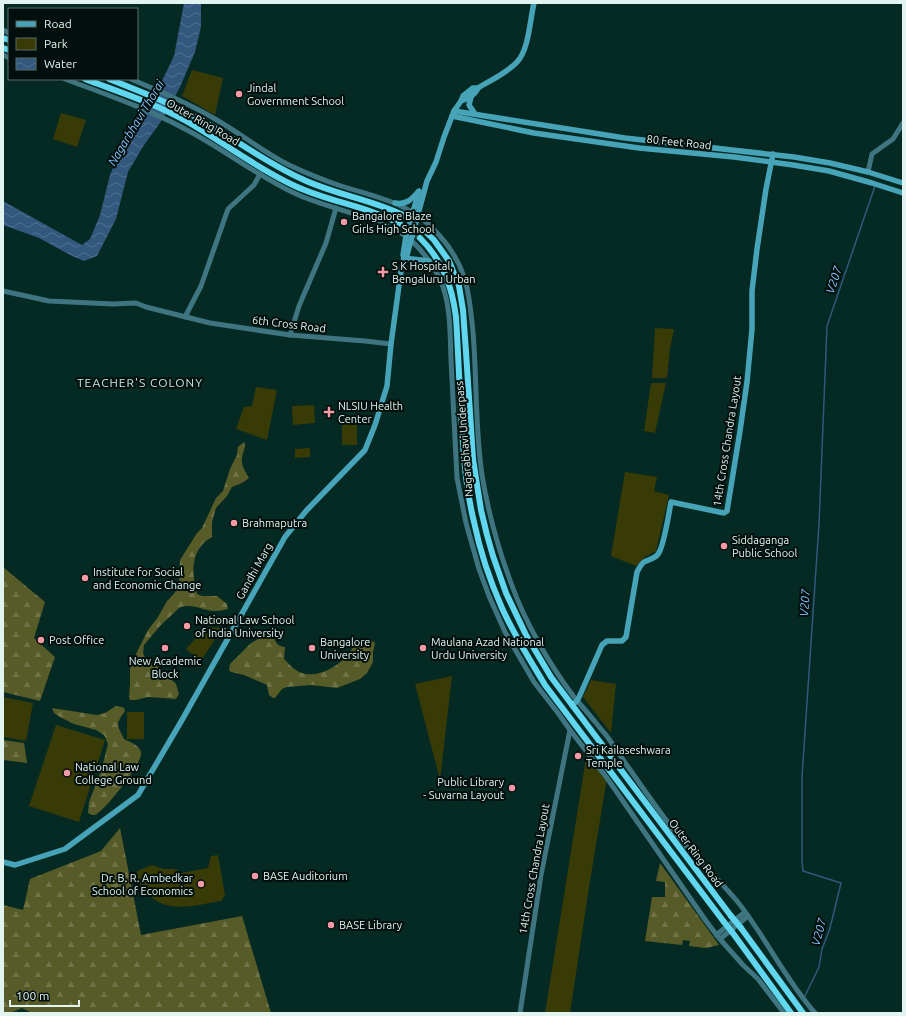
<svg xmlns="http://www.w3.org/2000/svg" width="906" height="1016" viewBox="0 0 906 1016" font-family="Ubuntu,sans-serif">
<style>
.forest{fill:url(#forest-firs)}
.park{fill:#393b07}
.water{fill:url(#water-waves)}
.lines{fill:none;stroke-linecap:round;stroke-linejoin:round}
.stream{stroke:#32597d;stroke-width:1.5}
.trunk-tunnel{stroke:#264742;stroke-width:6;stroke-dasharray:6 3;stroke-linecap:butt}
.tertiary{stroke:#3f7580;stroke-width:5}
.secondary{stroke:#47a3b7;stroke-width:5.5}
.trunk{stroke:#60d6ef;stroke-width:6}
.trunk-bridge{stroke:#60d6ef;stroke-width:6}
.poi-dot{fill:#f49aa6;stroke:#030f0c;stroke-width:1.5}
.labels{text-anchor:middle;stroke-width:4;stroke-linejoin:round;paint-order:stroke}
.poi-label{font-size:11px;fill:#e1f4ef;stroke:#030f0c;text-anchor:start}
.street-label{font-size:11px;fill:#e1f4ef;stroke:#030f0c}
.water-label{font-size:12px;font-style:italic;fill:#87c5fe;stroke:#030f0c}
.neighbourhood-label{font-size:12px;letter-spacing:1px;fill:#c4eae2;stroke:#030f0c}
</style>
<defs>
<pattern id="forest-firs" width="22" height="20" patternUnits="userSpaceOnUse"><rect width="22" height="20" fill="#575b27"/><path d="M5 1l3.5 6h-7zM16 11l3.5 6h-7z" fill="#6f7347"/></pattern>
<pattern id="water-waves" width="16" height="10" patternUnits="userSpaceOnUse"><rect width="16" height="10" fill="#32597d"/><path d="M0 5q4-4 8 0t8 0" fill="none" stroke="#4f7190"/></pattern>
</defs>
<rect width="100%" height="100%" fill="#052923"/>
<g class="forest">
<path d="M244,442l1,2c0,5 -2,8 -3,13 -1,8 3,14 7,21l-7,5 -10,4 -5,9 -11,12 -4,14v15c-3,2 -8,5 -10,8 -12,13 -9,34 -5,49l5,2h15l10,8 1,5c-4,1 -9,2 -13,2 -11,0 -25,-9 -36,-3l-19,18 -16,19 -1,8 2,5 16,11 15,15 3,10 -3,5 -28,-2 -12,3h-6l-1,-3 1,-12v-16l2,-7 16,-32 10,-13 9,-16 6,-6 6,-8 1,-27 17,-27 5,-5 14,-30 7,-7 7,-22 7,-14 1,-8z"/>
<polygon points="3,567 45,602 34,638 55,657 40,701 3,692"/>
<path d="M264,635l9,1c3,7 4,10 12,11l-1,12c3,3 6,6 9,9 17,14 40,2 53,-11 5,-5 6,-11 12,-15 5,-4 13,-3 17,1l-2,9v10l-6,11 -7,6 -23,9 -26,-3 -24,2 -5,2 -7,9h-2l-4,-3 -2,-10 -23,-10 -13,-3 -2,-2 1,-6 20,-20z"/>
<path d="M116,706l6,1 2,1 1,3c-10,14 -8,13 -1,28 6,3 15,6 17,13 3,10 -34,55 -43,61 -2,2 -4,2 -6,2l-4,-2 1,-11 12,-31 7,-27 -4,-9 -8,-5 -22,-6 -14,-7 -6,-4 -2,-5 45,7 8,-2z"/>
<polygon points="3,740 24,743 27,763 3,760"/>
<polygon points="120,828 141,935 242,916 271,1013 32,1013 22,1008 10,1013 3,1013 3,905 23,910 30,879 101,851"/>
<polygon points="660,863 719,945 706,948 689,946 690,941 683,940 682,945 645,941 652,897 665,897 665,882 656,881"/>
</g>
<g class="park">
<polygon points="192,70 223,78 215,115 182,96"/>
<polygon points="61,113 86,120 77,147 53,139"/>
<polygon points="655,328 674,329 670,349 667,378 652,378"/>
<polygon points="651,383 666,383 655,433 644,431"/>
<polygon points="256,387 277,390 267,440 236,429 244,407 252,406"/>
<polygon points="314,405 315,423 293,425 292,406"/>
<rect x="342" y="423" width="15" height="22"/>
<polygon points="310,448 310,457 295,458 295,449"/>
<polygon points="625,472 657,477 654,491 669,495 656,551 645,557 636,566 611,556"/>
<polygon points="208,627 222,628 201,661 186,649 204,629 208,629"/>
<polygon points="452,676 440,780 415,684"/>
<polygon points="591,680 616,684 611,733 583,697"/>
<polygon points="3,697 33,703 26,741 3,737"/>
<rect x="127" y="712" width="17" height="27"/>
<polygon points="56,725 105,740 79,822 29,806"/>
<polygon points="587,752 607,778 590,881 570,1013 545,1013"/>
<path d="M218,855l7,40 -4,6c-26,4 -54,14 -74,-8 -7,-6 -10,-13 -10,-22l15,-6 11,4h13l5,4 27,-5 3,-12z"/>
</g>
<polygon class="water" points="184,3 201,3 201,27 195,52 180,87 162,120 144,145 128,172 116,219 97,256 84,261 72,256 39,238 3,225 3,201 82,245 90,239 100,215 110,175 125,140 141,111 160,85 174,56"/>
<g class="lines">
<polyline class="stream" points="805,996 819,967 822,949 829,931 832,920 841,883 803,871 802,861 802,777 819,524 827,326 875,186"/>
<g class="trunk-tunnel">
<polyline points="405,216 417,224 426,232"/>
<polyline points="400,224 420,238"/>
</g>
<g class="tertiary">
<polyline points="3,30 9,33"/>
<polyline points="3,55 9,58"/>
<path d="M65,79c40,15 81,29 120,50 37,19 71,46 109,64 32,15 68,20 99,36 4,2 10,5 14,8 12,9 26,28 33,42 11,25 10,55 11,81 2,40 4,79 6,118l9,45 13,46 10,27 16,36 29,50 24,31 12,17 37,48 99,143 13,17 24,27 15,14 26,34"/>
<path d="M131,79c28,12 58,24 84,40 25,14 48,33 74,46 17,8 34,15 52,21 38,12 71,17 98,49 11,12 20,27 25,42 6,18 7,37 9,55 4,48 2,96 9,143 6,37 16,73 29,108 14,39 38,81 63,114 4,5 8,9 12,14 7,8 13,16 20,24 9,12 16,24 25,36 15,22 31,44 47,65 18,23 40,42 59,65 28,35 48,78 78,112"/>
<polyline points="868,172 872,154 893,139 903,123"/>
<polyline points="3,291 49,301 113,304 136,303 146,307 210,323 290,335 365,341 391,344"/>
<polyline points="185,317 201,286 228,209 254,185 260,174"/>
<polyline points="290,335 299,306 326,243 336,208"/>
<polyline points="716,935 745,912"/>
<polyline points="720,939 748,916"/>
<polyline points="520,1013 541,875 570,730"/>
</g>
<g class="secondary">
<path d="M478,88c13,-8 29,-15 39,-26 12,-12 13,-43 17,-59"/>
<polyline points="471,97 469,105 475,114"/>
<polyline points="454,111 625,138 794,157 830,163 868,172 903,183"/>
<polyline points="452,116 534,133 639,148 734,157 793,165 829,171 872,183 903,193"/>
<path d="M395,203c11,2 16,-3 23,-11"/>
<polyline points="404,258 403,255 406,236 419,191"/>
<polyline points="404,258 429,261"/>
<path d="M572,705l5,-4 3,-6 22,-50 5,-4h15l4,-4 11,-65c2,-3 4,-8 7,-10 5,-3 11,-3 14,-8 6,-7 11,-42 13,-52l53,11 3,-2 13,-80 7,-49 5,-53v-38l5,-42 9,-60 7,-35"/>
<path d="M3,862l12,3 50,-16 73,-54 44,-75 103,-183 21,-26 59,-61 10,-25 12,-39 4,-42 10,-73 3,-13 3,-3 20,-74 9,-19 8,-25 10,-26 7,-10 2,-5 10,-8h5c-2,6 -10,11 -17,13"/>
</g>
<g class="trunk">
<polyline points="3,38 9,40"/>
<polyline points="3,48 9,50"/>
<path d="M85,79c34,13 69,24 101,42 37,21 70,47 109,65 34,16 72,20 105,38"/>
<path d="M109,79c33,13 66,26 97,44 32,18 62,41 96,56 33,16 70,20 103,37"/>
<polyline points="426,232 434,240 449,261 459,286 463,310 466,352 473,459 481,510 487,535 493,556 506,593 526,635 551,677 731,916"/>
<path d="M420,238c23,23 32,48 36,79 2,31 3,62 5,94 2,37 4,74 13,111 6,29 16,59 28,86 12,27 28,52 43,77l179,237"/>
<polyline points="741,928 803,1013"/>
<polyline points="732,932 791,1013"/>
</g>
<g class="trunk-bridge">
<polyline points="731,916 741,928"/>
<polyline points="724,922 732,932"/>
</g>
</g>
<g class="poi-dot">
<circle cx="239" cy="94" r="4"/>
<circle cx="344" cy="222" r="4"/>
<path d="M381 266h4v4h4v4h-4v4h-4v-4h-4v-4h4z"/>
<path d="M327 406h4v4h4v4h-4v4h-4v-4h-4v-4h4z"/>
<circle cx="234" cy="523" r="4"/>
<circle cx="724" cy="546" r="4"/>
<circle cx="85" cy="578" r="4"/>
<circle cx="187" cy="626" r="4"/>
<circle cx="41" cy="640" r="4"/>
<circle cx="165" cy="648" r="4"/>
<circle cx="312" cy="648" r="4"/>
<circle cx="423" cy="648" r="4"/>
<circle cx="578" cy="756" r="4"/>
<circle cx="67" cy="773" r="4"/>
<circle cx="512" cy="788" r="4"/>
<circle cx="255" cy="876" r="4"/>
<circle cx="201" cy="884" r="4"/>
<circle cx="331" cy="925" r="4"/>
</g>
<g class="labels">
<g class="poi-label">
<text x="247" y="92">Jindal<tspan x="247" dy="13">Government School</tspan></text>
<text x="352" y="220">Bangalore Blaze<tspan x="352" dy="13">Girls High School</tspan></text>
<text x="392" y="270">S K Hospital,<tspan x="392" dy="13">Bengaluru Urban</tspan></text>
<text x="338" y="410">NLSIU Health<tspan x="338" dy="13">Center</tspan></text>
<text x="242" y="527">Brahmaputra</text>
<text x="732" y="544">Siddaganga<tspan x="732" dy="13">Public School</tspan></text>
<text x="93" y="576">Institute for Social<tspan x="93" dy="13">and Economic Change</tspan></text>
<text x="195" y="624">National Law School<tspan x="195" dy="13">of India University</tspan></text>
<text x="49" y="644">Post Office</text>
<text x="320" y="646">Bangalore<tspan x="320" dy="13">University</tspan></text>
<text x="431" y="646">Maulana Azad National<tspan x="431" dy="13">Urdu University</tspan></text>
<text x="165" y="665" text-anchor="middle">New Academic<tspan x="165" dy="13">Block</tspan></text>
<text x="586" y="754">Sri Kailaseshwara<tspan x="586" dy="13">Temple</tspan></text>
<text x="75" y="771">National Law<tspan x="75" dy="13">College Ground</tspan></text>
<text x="504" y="786" text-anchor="end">Public Library<tspan x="504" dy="13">- Suvarna Layout</tspan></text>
<text x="263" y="880">BASE Auditorium</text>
<text x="193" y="882" text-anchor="end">Dr. B. R. Ambedkar<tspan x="193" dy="13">School of Economics</tspan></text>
<text x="339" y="929">BASE Library</text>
</g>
<g class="street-label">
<text transform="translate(203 122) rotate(30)" y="4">Outer Ring Road</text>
<text transform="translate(679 142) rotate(6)" y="4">80 Feet Road</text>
<text transform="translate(289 324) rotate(7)" y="4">6th Cross Road</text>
<text transform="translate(464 439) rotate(-95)" y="4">Nagarabhavi Underpass</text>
<text transform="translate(727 441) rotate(-81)" y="4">14th Cross Chandra Layout</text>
<text transform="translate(254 571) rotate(-61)" y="4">Gandhi Marg</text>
<text transform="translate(696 853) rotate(53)" y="4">Outer Ring Road</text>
<text transform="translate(534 869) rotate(-80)" y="4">14th Cross Chandra Layout</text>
</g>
<g class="water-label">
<text transform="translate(136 123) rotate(-59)" y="4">Nagarbhavi Thorai</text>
<text transform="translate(834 280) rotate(-71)" y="4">V207</text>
<text transform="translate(805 603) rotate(-86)" y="4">V207</text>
<text transform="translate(819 932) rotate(-75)" y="4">V207</text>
</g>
<g class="neighbourhood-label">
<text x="140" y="387">TEACHER'S COLONY</text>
</g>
</g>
<rect width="906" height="1016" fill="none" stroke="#e1f4ef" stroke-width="8"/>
<rect x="8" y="8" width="130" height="72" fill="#030f0c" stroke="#5c6b67"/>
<rect x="16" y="21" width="20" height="6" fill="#47a3b7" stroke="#5c6b67"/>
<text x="44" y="28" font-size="12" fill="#e1f4ef">Road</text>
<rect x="16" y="38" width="20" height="12" fill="#393b07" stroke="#5c6b67"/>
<text x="44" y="48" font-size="12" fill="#e1f4ef">Park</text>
<rect x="16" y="58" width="20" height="12" fill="url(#water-waves)" stroke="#5c6b67"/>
<text x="44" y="68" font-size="12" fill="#e1f4ef">Water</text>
<path d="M10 1000v6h69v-6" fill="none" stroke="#e1f4ef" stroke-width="2"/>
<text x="16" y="1000" font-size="12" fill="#e1f4ef" stroke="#030f0c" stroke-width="3" paint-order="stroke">100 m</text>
</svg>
